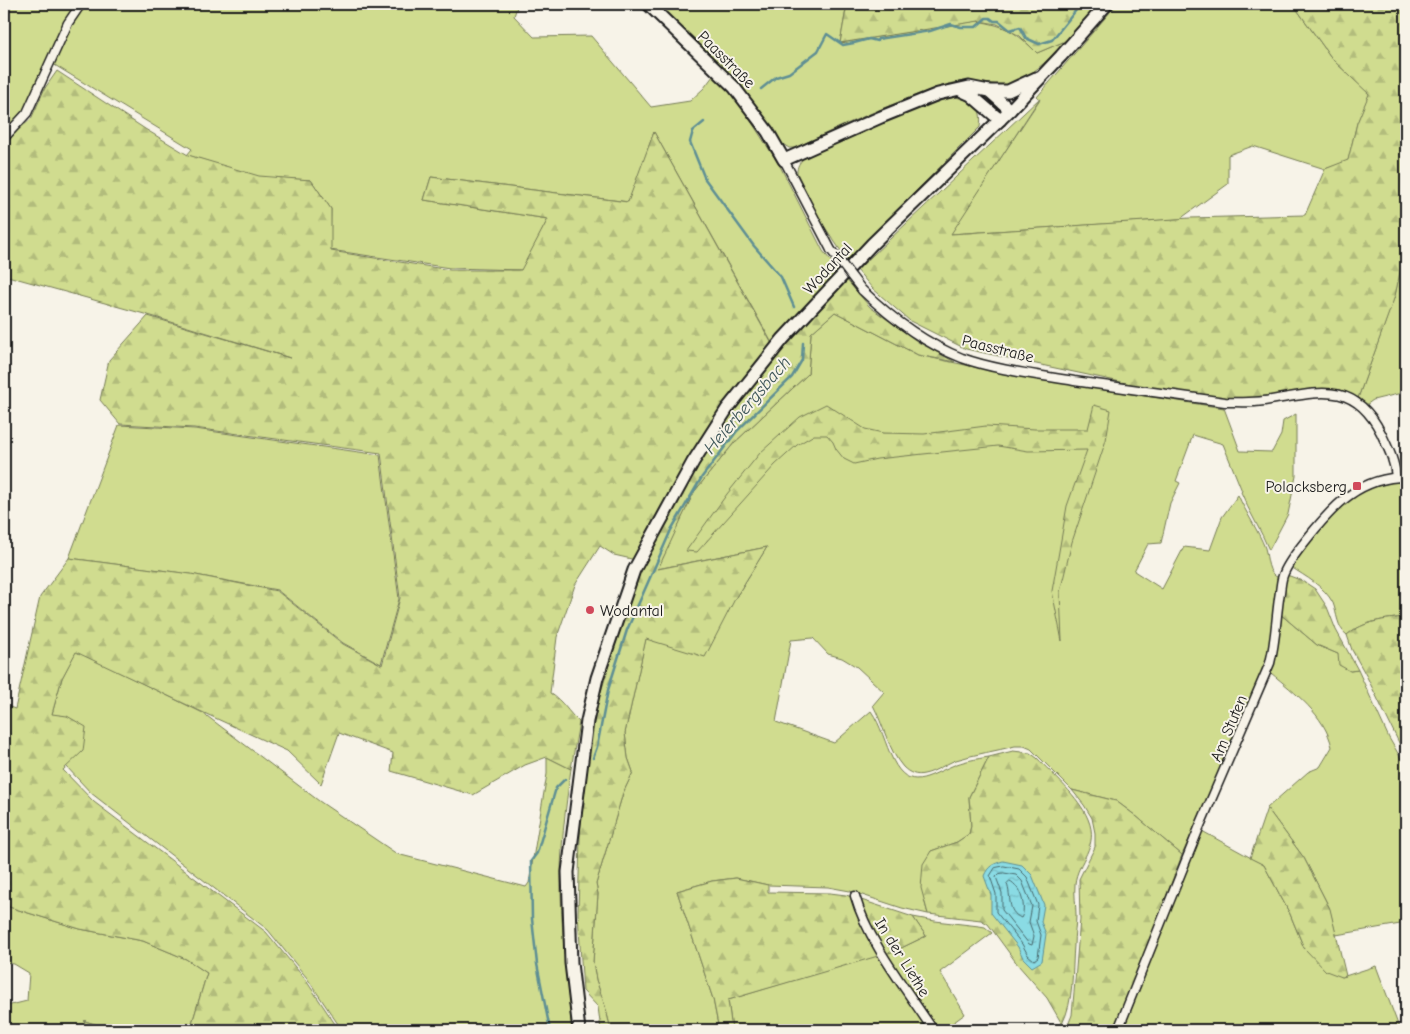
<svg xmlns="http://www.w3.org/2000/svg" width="1410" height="1034" viewBox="0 0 1410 1034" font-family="'Comic Neue',sans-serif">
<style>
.green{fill:#d0dc8f;stroke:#767c56}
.forest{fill:url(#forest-firs);stroke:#767c56}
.water{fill:url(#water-ripples);stroke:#5e8f94}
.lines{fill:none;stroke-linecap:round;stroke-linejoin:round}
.shore{stroke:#48686c;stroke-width:1}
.stream{stroke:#5e8f94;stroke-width:2.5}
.street-casing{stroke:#1c1c1c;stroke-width:11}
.secondary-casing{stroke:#1c1c1c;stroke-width:15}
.street{stroke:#f7f3e8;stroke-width:8}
.secondary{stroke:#f7f3e8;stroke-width:11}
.street-bridge-casing{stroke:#1c1c1c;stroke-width:11;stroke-linecap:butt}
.street-bridge{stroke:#f7f3e8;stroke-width:8}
.poi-dot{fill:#d1495b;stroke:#f7f3e8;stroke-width:2}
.labels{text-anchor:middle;stroke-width:4;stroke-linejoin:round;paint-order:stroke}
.street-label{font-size:16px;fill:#1c1c1c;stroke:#f7f3e8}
.poi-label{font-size:16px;fill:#1c1c1c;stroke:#f7f3e8;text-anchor:end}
.water-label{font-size:18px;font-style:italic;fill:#3d5558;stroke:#f7f3e8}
</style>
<defs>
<pattern id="forest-firs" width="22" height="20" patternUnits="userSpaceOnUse" patternTransform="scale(1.25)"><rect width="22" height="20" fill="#d0dc8f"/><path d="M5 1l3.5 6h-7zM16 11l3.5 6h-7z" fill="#b2bc7b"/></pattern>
<pattern id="water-ripples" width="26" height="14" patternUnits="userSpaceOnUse" patternTransform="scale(1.25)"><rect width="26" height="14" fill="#8adbe4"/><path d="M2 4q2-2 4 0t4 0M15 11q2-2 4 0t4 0" fill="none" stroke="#76bbc3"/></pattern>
</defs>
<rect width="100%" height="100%" fill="#f7f3e8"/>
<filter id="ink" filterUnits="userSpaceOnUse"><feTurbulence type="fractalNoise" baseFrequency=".02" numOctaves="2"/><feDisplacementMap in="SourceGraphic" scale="10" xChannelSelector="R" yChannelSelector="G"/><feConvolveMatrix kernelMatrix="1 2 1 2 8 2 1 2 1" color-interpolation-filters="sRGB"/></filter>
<g filter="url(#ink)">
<g class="green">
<polygon points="4,4 77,4 26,112 4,135"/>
<polygon points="84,4 518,4 514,16 534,37 591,36 651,107 690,101 704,88 713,76 736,98 780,166 823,251 841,274 772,343 654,132 629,202 431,177 424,200 548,219 522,270 450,268 330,250 331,209 311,180 259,177 187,155 192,149 53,64 70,26"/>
<path d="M670,4h177l-7,39 137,-22c30,5 39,11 60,32l33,-14c-15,14 -46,47 -68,46 -21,-1 -37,-7 -60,1 -50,17 -99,39 -147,62h-6l-8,-5 -116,-127z"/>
<polygon points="1117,4 1293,4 1333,60 1370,94 1357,123 1348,161 1325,169 1253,146 1228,155 1228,184 1180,219 950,234 1040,99 1037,97"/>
<path d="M955,97c19,4 28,9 25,30l-133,133 -27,-40 -23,-47c0,-7 2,-10 7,-15 49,-22 99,-49 151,-61z"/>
<polygon points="1406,245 1406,392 1373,400 1366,405 1358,398 1395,295"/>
<path d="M835,312l83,43 109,23 197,30 16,43 32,1 9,-17 2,-14 13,-7v62l-8,38 -19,36c-8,-20 -20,-38 -28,-58l1,-1 -19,-47 -30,-9 -17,46 4,2 -10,20 -9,40 -13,1 -14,27 28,18 22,-42 26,3 12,-33 16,-22c8,18 20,35 27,53 3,11 2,26 14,30 -7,30 -6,61 -14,90l-83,187 -46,-39 -20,-15 -44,-11 -41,-41 -7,-3h-9c-19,5 -40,8 -59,14 -11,4 -21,12 -32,14 -8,2 -15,-1 -21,-7 -14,-16 -20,-43 -30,-62l11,-13 -27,-25 -15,-9 -14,-4 -15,-16 -22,2 -15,82 58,21 37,-32c10,14 14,33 22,49 16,32 35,16 59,6 11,-5 24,-7 37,-9l-20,40 2,29 -2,8 -12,8 -26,9 -6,52 3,11 -26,-6 -52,-17 -22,-4 -60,-2 -32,-7 -24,3 -35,10 36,108 6,31h-108l-6,-24 -9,-26 -3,-18 5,-68 -2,-10 27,-91 10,-21 -5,-14 -3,-25 21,-95 90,-41 31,-50 -110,22 37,-77 40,-49 74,-69 3,-41z"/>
<polygon points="119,425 195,429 380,455 399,599 381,664 343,643 277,590 190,574 69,558"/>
<path d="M1399,481h7v136c-21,2 -42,4 -59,18 -10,-7 -10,-22 -14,-32 -9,-17 -27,-26 -42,-36 22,-32 46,-68 85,-81 7,-2 15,-3 23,-5z"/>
<path d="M1279,613l38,32 21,9 12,17 8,-1 31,68 17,29v156l-70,12 -7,-28 -25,-49 -37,-50 41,-36 12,-5 12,-20c-7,-32 -37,-54 -61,-74l6,-24z"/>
<path d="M76,651l127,62 116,88 78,53 129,33 3,-4 18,-109v-17l24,12c-6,41 -11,82 -10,123 1,46 6,92 11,138h-204l-18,-4 -2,4h-6l-35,-52 -39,-48 -177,-137 -25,-27 -14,-52 10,-36z"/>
<polygon points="1202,831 1264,865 1290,914 1304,948 1342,977 1376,966 1400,1030 1123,1030"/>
<polygon points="4,891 9,907 80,929 143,941 186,959 207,973 190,1030 113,1030 85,1021 83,1030 4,1030 4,1005 11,1005 27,1001 29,973 14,964 4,963"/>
<polygon points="913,917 935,921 979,926 985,927 992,933 940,972 965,1014 943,1030 935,1030 886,953 895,951 926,936"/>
<polygon points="881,954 930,1030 732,1030 728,1000"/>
</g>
<g class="forest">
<polygon points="847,4 1100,4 1070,39 1037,53 1020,36 997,24 979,21 840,43"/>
<polygon points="1293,4 1406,4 1406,178 1404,176 1406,244 1395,296 1358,398 1329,389 1262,401 1222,399 1177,394 966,349 910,321 872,288 857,270 1040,98 951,234 1190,218 1305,215 1325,169 1348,160 1357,123 1369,94 1333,60"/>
<path d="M57,71l88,58 43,26 71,21 52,4 20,29v42l119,19h71l27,-51 -124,-19 7,-23 197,25 26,-70 118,212 -136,216 -22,-5 -14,-9 -25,39 -18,52 -7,56c14,9 17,18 29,29l-8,47 -24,-12 -22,8 -52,30 -82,-24 2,-18 -54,-20 -18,51 -34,-33 -85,-39 -126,-60 -14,26 -10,36 15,2 19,11 -3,24 -20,19 31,32 172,130 39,47 34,51h-149l17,-57 -21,-14 -43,-18 -63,-12 -71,-22 -5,-16v-186l11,4 25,-112 29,-39 122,16 86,17 66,53 39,21 18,-67 -19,-145 -187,-25 -74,-4 -20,-24 9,-40 39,-44 142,42 -142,-43 -144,-40v-133l27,-23 14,-31z"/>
<polygon points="845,278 870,307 918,342 955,362 918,355 835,312 811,333 808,374 734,443 694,492 658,569 767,547 736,597 705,657 646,639 625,733 628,758 633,772 623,793 596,884 598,894 593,962 596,980 605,1006 611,1030 601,1030 598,1007 583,991 578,914 580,838 583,794 590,743 599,698 620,630 640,573 678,492 740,399 783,343"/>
<polygon points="826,404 865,429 883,433 924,434 986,426 1035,429 1088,429 1094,405 1111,410 1106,440 1072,542 1060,592 1062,641 1052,591 1067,506 1087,450 1028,451 998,446 877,459 854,464 844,459 836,449 833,442 827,435 814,435 797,445 775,465 697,552 686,551 727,494 760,453 800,417"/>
<polygon points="1287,575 1303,581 1315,589 1327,607 1336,630 1358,670 1350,671 1339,665 1338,654 1317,645 1279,613 1282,592"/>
<path d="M1406,617v138l-4,-6 -35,-72 -15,-27 -5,-15c17,-14 38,-16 59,-18z"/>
<path d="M1013,751l17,2 7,5c16,17 42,39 51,61 12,28 -11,42 -13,65 -1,10 1,21 1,31 0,10 -2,20 -2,30 -2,26 0,56 -12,79l-15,-26 -29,-33 -30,-41 -7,-4 -53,-6 -7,-26 2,-24 8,-13 26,-9 12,-8 2,-8 -2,-29 20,-40z"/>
<polygon points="1072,790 1116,801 1136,816 1182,855 1115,1030 1066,1030 1072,1015 1075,981 1080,919 1079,879 1095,847 1095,833 1092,818 1084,805"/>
<polygon points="1267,808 1304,858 1330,909 1346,976 1342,977 1326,971 1304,948 1290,914 1264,865 1250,858"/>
<polygon points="736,878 768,885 768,892 830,893 846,895 913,917 926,936 895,951 728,1000 732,1030 719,1030 713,999 677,891 712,881"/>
<polygon points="85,1020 85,1021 113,1030 83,1030"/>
</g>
<path class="water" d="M1003,861l19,4 10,10 12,30 -3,17 5,12 -4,27 -10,6 -9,-9 -5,-11 -27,-34v-18l-7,-19c4,-10 9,-12 19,-15z"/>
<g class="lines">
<g class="shore">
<polygon points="1004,866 1019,869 1027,877 1038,905 1036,921 1041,935 1038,957 1034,960 1028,955 1022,944 996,912 996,894 990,876 995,868"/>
<polygon points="1004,873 1016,875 1022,881 1032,906 1029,922 1034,936 1032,945 1029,944 1002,910 1002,893 996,877 999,874"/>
<path d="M1010,881c11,5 17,28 11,37 -15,-7 -9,-21 -14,-34z"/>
</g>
<g class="stream">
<polyline points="761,89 776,77 789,73 818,51 827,34 843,45 854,43 869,39 877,41 878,39 930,31 951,24 961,27 976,27 986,18 990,18 994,21 999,21 1010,30 1020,27 1026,38 1039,44 1052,40 1081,4"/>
<polyline points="704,122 693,131 690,142 705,179 754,246 781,277 794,307"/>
<polyline points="593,758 597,747 608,690 627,630 671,530 702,477 737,431 792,377 802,360 803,343"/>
<polyline points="550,1030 537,964 532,919 531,861 537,853 556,788 565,779"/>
</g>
<defs>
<g id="street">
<polyline points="4,138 27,113 68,23 81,4"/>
<polyline points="784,160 831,250"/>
<path d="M862,290c29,28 62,53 100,68 33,12 77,17 112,23 50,7 100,14 151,21 13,0 26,1 39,-1 50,-7 89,-24 117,32 7,15 14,28 15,44"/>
<path d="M855,896c13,46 52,94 78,134"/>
<path d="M1118,1030l81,-202 71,-165c6,-23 6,-47 10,-71 1,-6 1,-13 4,-19 5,-12 15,-24 23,-34 27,-34 53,-62 99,-62"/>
</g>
<g id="secondary">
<polyline points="648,4 734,87 768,132 784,160 881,117 938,94 969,87 989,91 1008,91 1036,78"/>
<polyline points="960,90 971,95 1000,120"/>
<polyline points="989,91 1010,110"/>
<polyline points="579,1030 571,963 568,872 587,721 597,678 634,570 693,462 727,409 783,339 872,244 1010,110 1061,56 1107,4"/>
</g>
</defs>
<use href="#street" class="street-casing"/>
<use href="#secondary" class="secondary-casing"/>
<use href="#street" class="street"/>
<use href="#secondary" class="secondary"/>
<defs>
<polyline id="street-bridge" points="831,250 862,290"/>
</defs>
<use href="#street-bridge" class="street-bridge-casing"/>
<use href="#street-bridge" class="street-bridge"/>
</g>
</g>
<g class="poi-dot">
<rect x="1352" y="481" width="10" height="10" rx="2.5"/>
<circle cx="590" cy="610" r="5"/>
</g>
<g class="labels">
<g class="street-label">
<text transform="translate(727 59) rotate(45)" y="6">Paasstraße</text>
<text transform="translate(827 268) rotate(-47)" y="6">Wodantal</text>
<text transform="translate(998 348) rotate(14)" y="6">Paasstraße</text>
<text transform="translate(1228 728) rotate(-67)" y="6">Am Stuten</text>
<text transform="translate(903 957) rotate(58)" y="6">In der Liethe</text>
</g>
<g class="poi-label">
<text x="1347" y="492">Polacksberg</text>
<text x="600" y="616" text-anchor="start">Wodantal</text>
</g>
<g class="water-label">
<text transform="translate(747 405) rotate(-49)" y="6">Heierbergsbach</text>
</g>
</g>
<rect width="1410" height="1034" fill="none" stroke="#f7f3e8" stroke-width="20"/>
<rect x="10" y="10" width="1390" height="1014" fill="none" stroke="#1c1c1c" stroke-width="2" filter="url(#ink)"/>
</svg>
